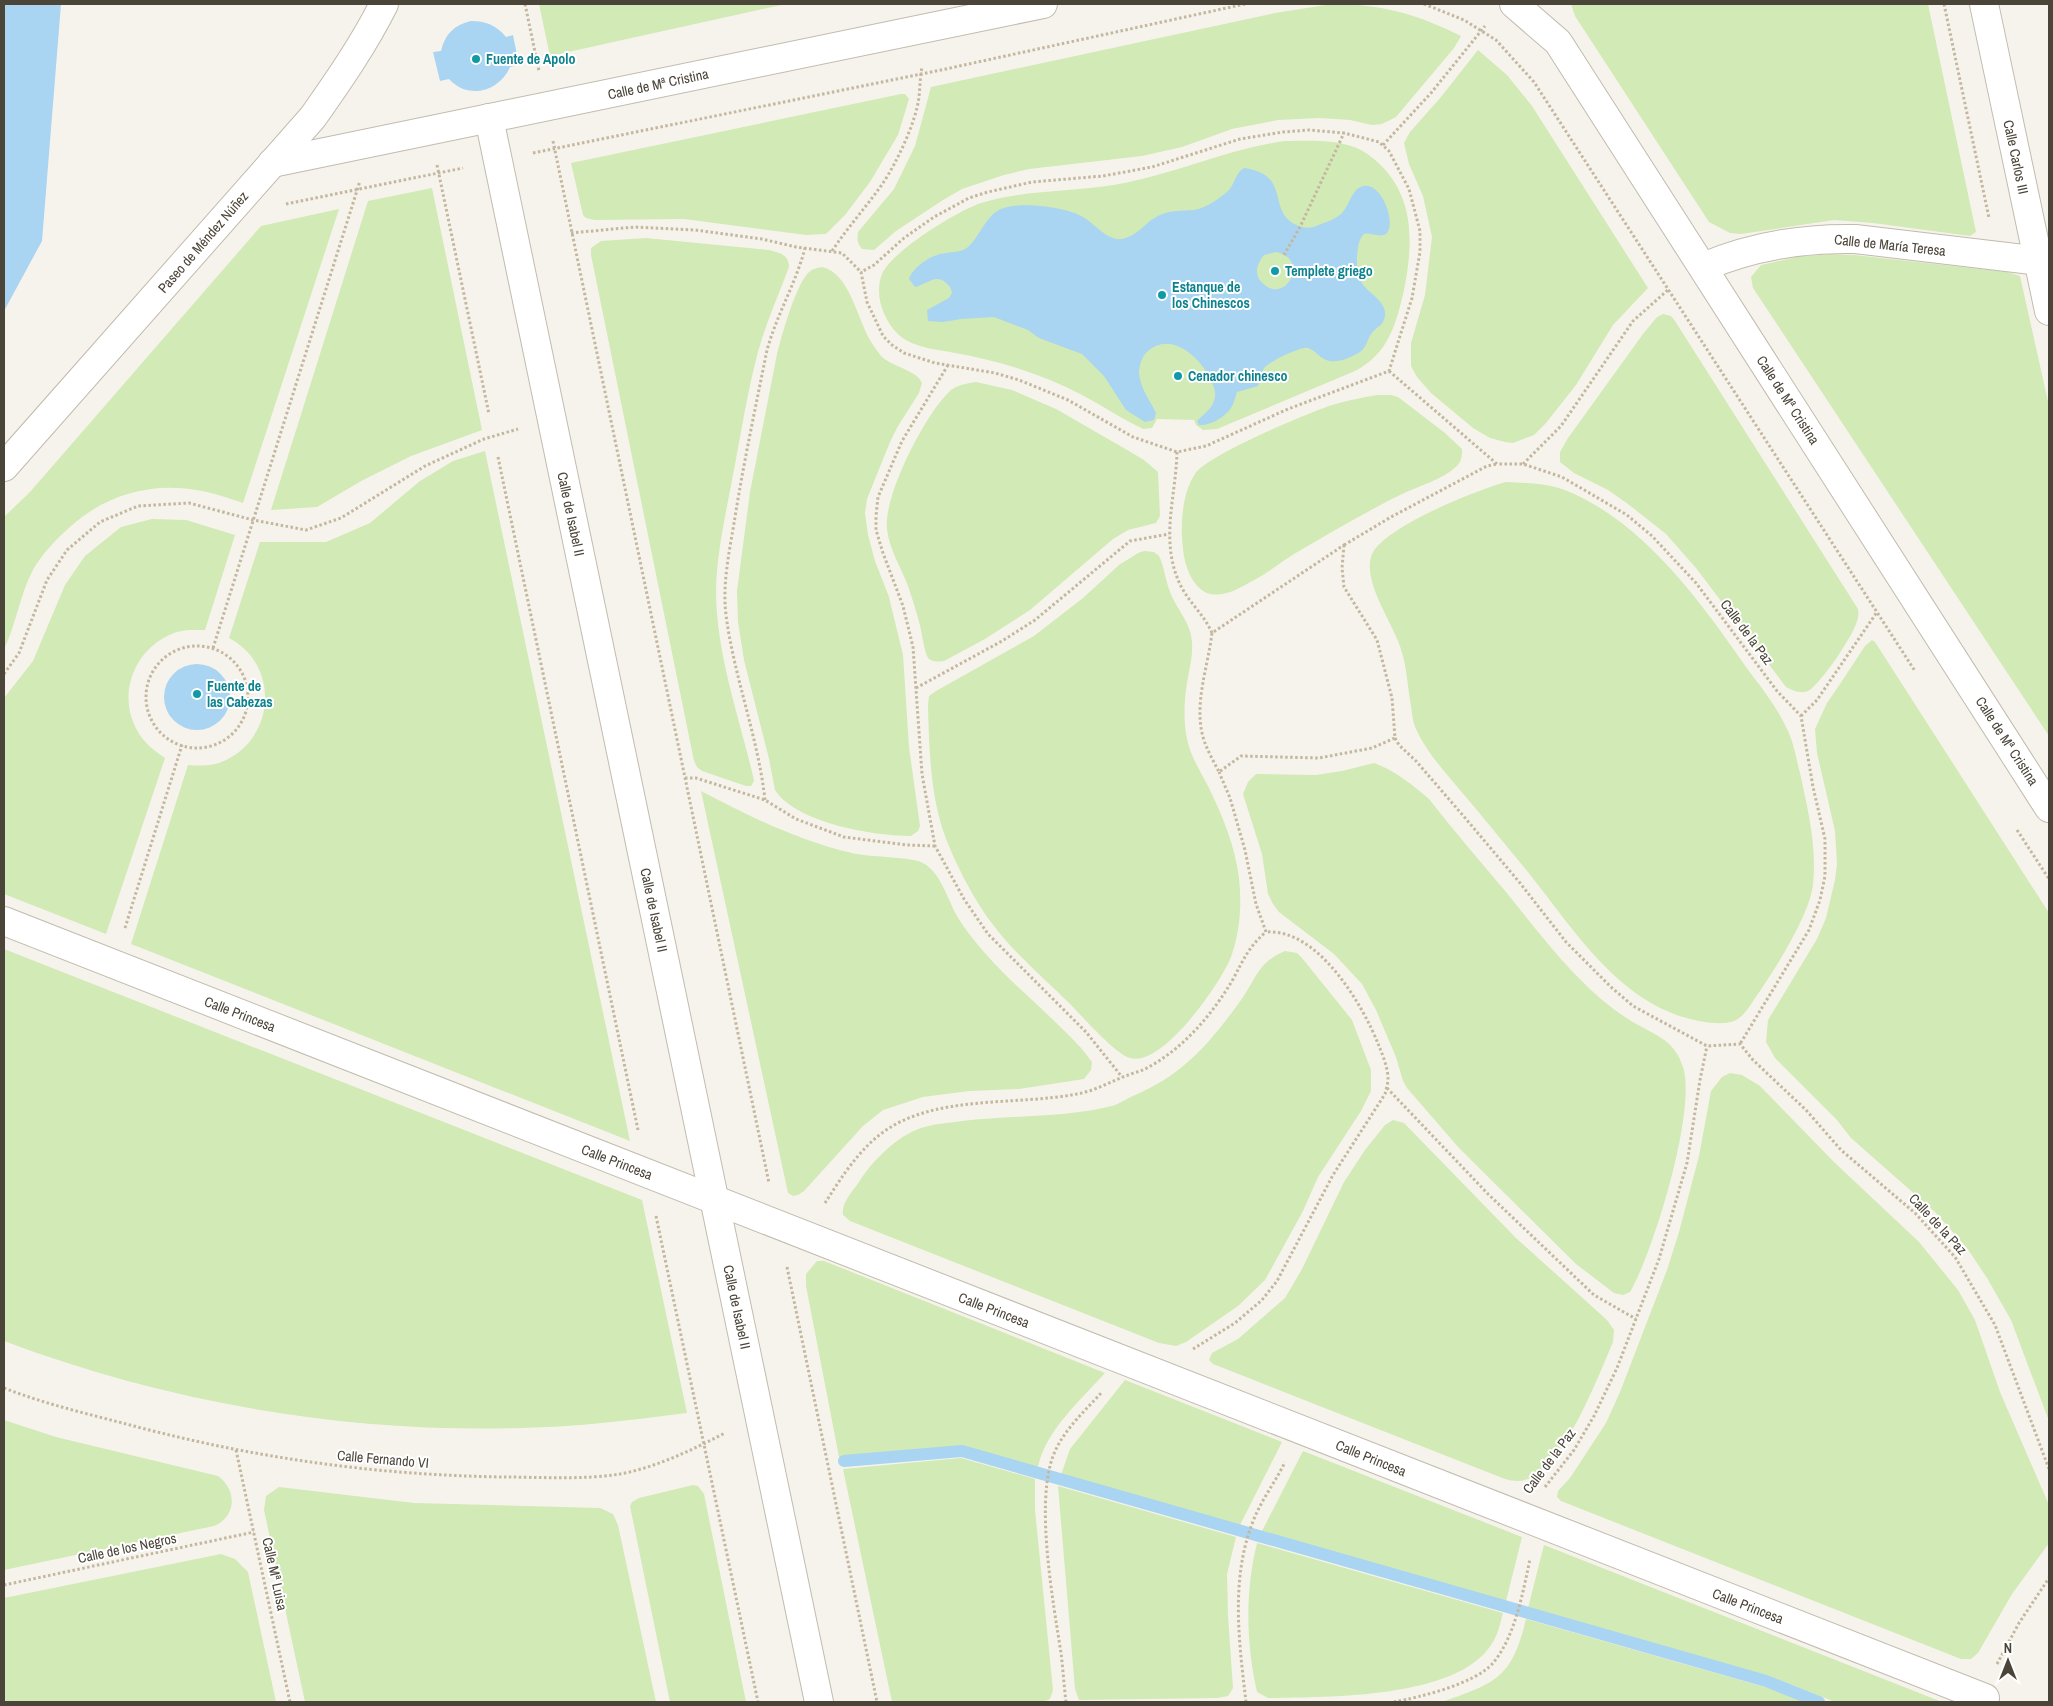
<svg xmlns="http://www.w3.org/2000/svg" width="2053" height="1706" viewBox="0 0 2053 1706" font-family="'Archivo Narrow',sans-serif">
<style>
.green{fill:#d2eab5}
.water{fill:#a9d4f2;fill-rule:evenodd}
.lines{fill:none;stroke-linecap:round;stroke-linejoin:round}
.stream{stroke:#a9d4f2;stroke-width:12}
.minor-casing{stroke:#c2bbae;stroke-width:30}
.path{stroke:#c4b79f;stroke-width:3;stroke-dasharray:2.5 2.5;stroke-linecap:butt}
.minor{stroke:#fff;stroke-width:28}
.culture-dot{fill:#0f9aa8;stroke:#fff;stroke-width:2}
.labels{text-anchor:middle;stroke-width:4;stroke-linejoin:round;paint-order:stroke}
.culture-label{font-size:14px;font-weight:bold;fill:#0d838f;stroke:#fff;text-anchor:start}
.street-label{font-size:14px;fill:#4b4439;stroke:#fff}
</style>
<rect width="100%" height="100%" fill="#f6f3ec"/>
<g class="green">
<polygon points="539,4 786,4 550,56"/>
<path d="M1332,4c49,0 85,10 129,32l-7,12 -58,69 -14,7 -10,1 -22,-5 -31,-2 -41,2 -46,9 -50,18 -40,9 -113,13 -25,6 -42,14 -19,11 -47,31 -22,19 -12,-1c-5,-6 -5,-10 -4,-17l36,-43 21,-43 16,-59 344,-74z"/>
<polygon points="1571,4 1928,4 1976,232 1970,236 1873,223 1834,220 1741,234 1730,233 1709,222 1575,16"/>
<polygon points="1478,50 1507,75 1532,106 1648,288 1613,325 1576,385 1546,423 1534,435 1513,443 1505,442 1490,438 1473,428 1431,393 1417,377 1411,366 1411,343 1425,295 1432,237 1423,196 1409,164 1404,143 1410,132 1441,97"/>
<polygon points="901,94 905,94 909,99 898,135 870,182 845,215 826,234 806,235 684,219 594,220 586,218 583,215 571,163"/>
<path d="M1285,141c27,0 63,-3 85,15 45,34 44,84 34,134 -8,35 -16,64 -49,81l-138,58 -14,1 -7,-5 -2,-5 -37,-1 -5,9 -9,1c-21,-10 -40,-23 -61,-34 -40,-21 -82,-34 -127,-42 -19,-4 -43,-5 -57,-19 -15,-14 -24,-40 -16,-60 10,-23 75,-63 99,-71 48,-15 100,-10 148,-21 53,-11 103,-34 156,-41z"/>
<polygon points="432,188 482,430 411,456 363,480 317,507 271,510 368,201"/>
<path d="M339,209l-96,294c-15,-5 -31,-11 -47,-13 -47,-8 -92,6 -126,37 -14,12 -29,28 -37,43 -13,24 -17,55 -29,79v-132l26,-25 231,-266z"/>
<path d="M646,238l123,12c10,3 20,4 20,17 -11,29 -23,56 -31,85 -11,41 -17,82 -25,123 -7,38 -17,80 -17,119 1,62 23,122 37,182l1,5 -3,5h-5l-44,-15 -5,-4 -3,-6 -103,-506v-7l10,-7z"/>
<polygon points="1830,254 1854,255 2007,272 2020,276 2049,406 2049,736 1753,288 1751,277 1761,265 1801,256"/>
<path d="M822,267c27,5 36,53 48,73 3,5 7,11 11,16 11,11 36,14 41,27l-3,10 -21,33 -8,16 -23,57 -2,14 3,22 7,26 14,36 14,58 6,92 11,79 -2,5 -7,5c-37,0 -115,-13 -136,-46l-6,-31 -25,-99 -6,-38 -1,-31 13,-99 27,-138c5,-19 18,-67 31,-81 4,-4 9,-5 14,-6z"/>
<path d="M1663,314l8,2 4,5 183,288c1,5 0,10 -2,15 -4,13 -36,61 -48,67 -7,3 -15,0 -22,-4l-90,-119 -30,-34 -38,-30 -20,-14 -34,-17 -14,-11v-10l8,-14 75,-104 14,-17z"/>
<path d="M976,382l36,8 44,19 66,38 22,13 14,12 2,44 -4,7 -28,7 -15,9 -83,71 -45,29 -41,22c-5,1 -11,1 -15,-2 -5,-5 -7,-29 -10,-37 -3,-12 -7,-24 -11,-36 -7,-19 -19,-37 -21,-57 -4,-33 39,-117 64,-139 7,-5 17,-7 25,-8z"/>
<path d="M1377,395h14l7,2 47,36 17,16c0,6 0,12 -5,17 -15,14 -39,20 -57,29 -36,18 -72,39 -106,59 -13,8 -25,18 -38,25 -15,8 -32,20 -49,14 -16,-7 -23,-30 -24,-45 -3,-22 -1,-55 12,-74 12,-19 109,-59 134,-68 16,-5 31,-8 48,-11z"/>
<path d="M485,451l145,690 -499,-197 57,-179c10,1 21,1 31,-2 56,-20 63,-97 10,-125l31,-96h66l44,-19 50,-42 33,-20z"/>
<path d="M1506,482c23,1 45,1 66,11 74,33 129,109 174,174 15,20 31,40 41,62 7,14 9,29 13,44 8,37 17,73 13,111 -3,30 -36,82 -53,107 -7,9 -14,24 -24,29 -9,5 -27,3 -37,1 -84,-16 -130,-101 -181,-161 -18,-22 -35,-43 -53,-64 -17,-21 -38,-42 -49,-67 -4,-8 -4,-19 -6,-29 -3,-20 -4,-40 -12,-59 -9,-23 -34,-60 -27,-84 7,-28 106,-67 135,-75z"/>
<path d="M152,519l34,1 49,15 -30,95c-10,0 -21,-1 -31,3 -42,16 -60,67 -32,105 6,8 14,14 23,20l-59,176 -102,-40v-196l29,-37 32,-76 20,-29 36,-29z"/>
<path d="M1144,551l10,1 5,4c5,10 6,22 10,33 6,19 23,34 23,54 1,14 -3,27 -5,40 -3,19 -4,41 1,60 4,16 14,31 21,45 14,29 26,58 30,90 3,26 1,54 -8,79 -10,26 -69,111 -101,101 -15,-4 -47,-41 -59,-53 -26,-26 -55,-50 -77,-79 -20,-25 -44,-72 -53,-102 -11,-38 -12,-80 -13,-119l1,-9 7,-5 98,-55 49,-38 36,-33 19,-12z"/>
<polygon points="1872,640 1875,642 2049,913 2049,1421 2011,1320 1987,1278 1967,1248 1935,1212 1851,1138 1837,1120 1775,1058 1766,1042 1768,1020 1817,939 1826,918 1835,880 1837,864 1835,831 1817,753 1815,729 1827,703 1840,684 1865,646"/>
<path d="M1374,763c20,7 39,22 55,36 25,32 51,62 77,93 30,37 59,76 95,107 12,10 27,21 41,28 20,11 33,16 41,40 14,43 -30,186 -53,225l-7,3 -9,-2 -38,-29 -117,-116 -52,-60 -4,-7 -7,-24 -20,-47 -14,-26 -28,-30 -55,-42 -6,-8 -5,-10 -6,-40 -19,-60 5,-12 8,-8 60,1 26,-4z"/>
<path d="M701,791c48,25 98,50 151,62 15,4 62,4 71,10 18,10 24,35 34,53 31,51 86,90 125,133l10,13 -1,8 -7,9 -65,10 -50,2 -46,6 -40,13 -20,16 -59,65 -6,4 -5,1 -5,-3z"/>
<path d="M4,949l638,251 45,213c-55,7 -110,14 -166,15 -176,5 -352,-25 -517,-87z"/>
<path d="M1285,951l12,2 5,5 50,62 19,50v21l-10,20 -43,66 -15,34 -38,69 -27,26 -52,36 -10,4 -17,-3 -309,-122 -7,-6c-2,-12 9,-23 16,-33 13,-21 38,-46 62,-54 12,-4 27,-5 41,-7 48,-6 103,-3 150,-15 7,-2 14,-7 21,-10 50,-21 77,-53 108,-96 16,-22 16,-37 44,-49z"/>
<polygon points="1730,1073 1742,1075 1760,1086 1834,1162 1919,1242 1958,1290 1975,1320 2000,1392 2049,1505 2049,1543 2012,1594 1978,1653 1971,1659 1961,1659 1561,1501 1557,1497 1558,1491 1570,1478 1606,1423 1620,1392 1667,1270 1679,1232 1699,1156 1711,1091 1722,1077"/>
<path d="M1393,1120l11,3 112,115 91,82 7,10 -1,12c-15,35 -46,116 -79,134 -10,6 -19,6 -29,3l-292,-115 -4,-4 3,-7 26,-14 47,-41 17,-29 42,-87 21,-32 20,-25z"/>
<path d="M817,1261h7l281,112c-24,27 -60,58 -67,94l-77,-21 -122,11 -33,-171v-12z"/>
<polygon points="1125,1380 1282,1442 1240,1525 1061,1475 1070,1449"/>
<path d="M4,1420l52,17 162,39c19,14 19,40 -4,50l-210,44z"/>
<polygon points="1303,1451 1522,1537 1506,1601 1262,1531"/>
<polygon points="961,1458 1035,1479 1035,1510 1053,1690 1050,1699 1043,1702 892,1702 843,1469"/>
<polygon points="693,1485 698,1486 704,1494 746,1702 670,1702 630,1506 632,1502 639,1498"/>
<polygon points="1058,1486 1236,1537 1227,1574 1228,1616 1233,1688 1228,1696 1217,1698 1079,1700 1075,1689"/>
<polygon points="279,1487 414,1503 600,1508 613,1514 618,1525 656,1702 305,1702 264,1510 266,1496"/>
<path d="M1257,1543l246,70c-3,11 -5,22 -12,32 -35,54 -165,52 -223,53l-11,-6c-11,-49 -12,-100 0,-149z"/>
<polygon points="1544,1545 1942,1702 1835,1702 1772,1677 1528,1608"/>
<polygon points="221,1554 235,1559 248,1572 276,1702 4,1702 4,1598"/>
<path d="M1526,1619l242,69 37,14h-363c54,-19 70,-24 84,-83z"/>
</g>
<g class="water">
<polygon points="4,4 61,4 42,241 4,311"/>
<path d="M471,21c15,0 25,4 35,16l7,-2 6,30 -9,2c-11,25 -42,33 -61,12l-9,2 -7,-29 8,-1c4,-17 13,-26 30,-30z"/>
<path d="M1244,168c51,7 19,48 58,59 7,2 13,0 19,-3 6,-2 14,-5 20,-10 9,-8 10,-26 23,-28 18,-3 33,38 22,48 -6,4 -16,-2 -22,0 -6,6 -6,14 -7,22 0,7 0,19 4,26 8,13 31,21 22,40 -3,5 -8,6 -11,11 -5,6 -5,14 -12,19 -10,6 -25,13 -36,7 -6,-3 -9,-9 -16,-11 -7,-2 -39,14 -44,20 -3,5 -3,12 -6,18l-21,6c-2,6 -3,11 -6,16 -6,9 -21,18 -32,17l-2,-4c7,-7 17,-14 18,-24 1,-6 -2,-13 -5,-19 -10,-21 -41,-49 -64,-25 -5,5 -7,14 -7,21 2,16 11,26 17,39l-2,7 -9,2 -19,-12 -22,-34 -22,-22 -43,-16 -11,-8 -34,-13 -33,2 -18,3 -15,-1 -1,-11 22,-12 3,-5c-1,-5 -2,-7 -6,-10 -10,-10 -20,2 -31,4l-6,-8c3,-10 18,-21 28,-24 8,-3 18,-2 26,-5 14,-5 20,-33 38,-41 19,-8 65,-2 82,8 11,6 24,24 39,22 16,-3 24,-18 38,-24 11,-5 22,-4 34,-5 12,-2 23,-10 33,-18 8,-7 8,-19 17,-24zM1276,252c34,7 11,49 -10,34 -4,-3 -7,-6 -8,-9 -3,-8 1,-16 6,-22z"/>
<circle cx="197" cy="697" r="33"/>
</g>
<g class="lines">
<polyline class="stream" points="844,1461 962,1451 1766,1681 1819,1702"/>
<defs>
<g id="minor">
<polyline points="1514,4 1558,42 2049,808"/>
<polyline points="1984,4 2049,311"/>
<polyline points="489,118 819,1702"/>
<polyline points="272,163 1043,4"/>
<path d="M1703,267c47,-20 101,-29 152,-28l177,21 17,3"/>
<path d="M4,467l309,-350c26,-37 51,-73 71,-113"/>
<polyline points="4,921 1985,1698"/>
</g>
</defs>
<use href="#minor" class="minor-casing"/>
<g class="path">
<polyline points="525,4 539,71"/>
<polyline points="1424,4 1464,20 1496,40 1534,82 1915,671"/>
<polyline points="1944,4 1989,218"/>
<polyline points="553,141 769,1183"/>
<polyline points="1383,145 1431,93 1485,26"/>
<polyline points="533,153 941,70 1245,4"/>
<polyline points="437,165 489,414"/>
<polyline points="286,204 463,168"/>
<polyline points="571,233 635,227 695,230 762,239 796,247 842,253 861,272 867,302 883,336 892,345 904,353 935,363 995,373 1019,380 1068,400 1133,437 1177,452 1206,446 1288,409 1389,371 1412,298 1420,252 1420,231 1409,189 1389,151 1379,142 1344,133 1309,130 1283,132 1240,139 1152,167 1103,176 1032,182 988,192 969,198 934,217 904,238 874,265 861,272"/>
<path d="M832,251c16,-24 35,-45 51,-68 14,-21 33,-61 36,-86 1,-10 1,-20 3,-30"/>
<polyline points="1284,255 1300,227 1344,133"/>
<polyline points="948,365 902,441 878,497 876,516 876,530 883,553 903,606 913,647 922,774 935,846 964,899 988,934 1086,1032 1122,1077"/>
<polyline points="1389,371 1497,464 1523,464 1562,477 1627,515 1652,536 1696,583 1777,691 1801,716 1813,787 1825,839 1825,876 1820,900 1809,930 1740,1044"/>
<path d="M1177,452c-1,44 -17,87 2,130 8,19 25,32 33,51"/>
<polyline points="498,457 638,1130"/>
<polyline points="1523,464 1561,426 1633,321 1669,289"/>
<path d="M1344,545l-2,23 2,19 33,53 15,58 3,40 -23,10 -53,10 -78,-2 -22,16c-6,-12 -14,-25 -17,-39 -7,-33 6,-67 10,-100z"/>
<polyline points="1344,545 1391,517 1487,466 1497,464"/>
<circle cx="197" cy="697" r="51"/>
<polyline points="213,648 360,181"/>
<polyline points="4,674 19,653 47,580 67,550 100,522 138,506 189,503 253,520 306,530 341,518 425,466 484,439 518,429"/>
<polyline points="916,688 1002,641 1035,620 1130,541 1169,534"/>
<polyline points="1801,716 1817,700 1877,612"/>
<polyline points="1395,738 1399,745 1416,761 1466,819 1520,883 1566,942 1611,987 1633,1006 1707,1046 1740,1044 1753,1060 1806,1110 1841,1150 1915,1213 1955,1257 1995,1325 2049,1469"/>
<polyline points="685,778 696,778 765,800 796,819 844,837 907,845 935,846"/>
<path d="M765,800c-7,-63 -31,-123 -39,-185 -4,-33 4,-66 9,-98 9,-56 21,-112 32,-167 10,-36 29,-67 38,-102"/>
<polyline points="2017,830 2049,879"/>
<polyline points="125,928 182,745"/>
<polyline points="1387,1088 1488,1194 1594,1295 1636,1319"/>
<path d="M825,1203c16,-25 33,-52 57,-70 52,-39 134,-27 195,-39 17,-3 31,-11 46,-17 7,-3 15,-5 22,-8 37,-19 66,-53 87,-88 11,-20 16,-34 34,-49l-10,-28 -11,-54 -15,-52 -11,-26"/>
<polyline points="656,1216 758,1702"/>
<polyline points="787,1267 877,1702"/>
<path d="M1193,1349l42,-26 27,-23 15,-19 56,-106 52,-81c1,-5 3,-10 3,-15 0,-11 -5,-23 -9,-33 -16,-41 -61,-118 -113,-114"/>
<path d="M4,1388c41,16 84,26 126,37 124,33 245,50 373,52 36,0 81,3 117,-3 37,-7 72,-24 105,-41"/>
<polyline points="236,1450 290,1702"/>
<polyline points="1545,1487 1574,1450 1594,1416 1617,1368 1659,1259 1687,1163 1700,1080 1707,1046"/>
<polyline points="4,1585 254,1532"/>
<polyline points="1997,1664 2019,1623 2049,1578"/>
<path d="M1066,1702c-2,-16 -3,-33 -5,-49 -8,-52 -25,-145 -9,-194 9,-27 32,-47 50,-67"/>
<path d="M1246,1702c-7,-60 -16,-125 8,-183 8,-20 22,-38 31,-57"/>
<path d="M1394,1702c26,-5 81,-18 99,-39 22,-26 30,-71 37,-104"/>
</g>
<use href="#minor" class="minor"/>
</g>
<g class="culture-dot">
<circle cx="476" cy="59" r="5"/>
<circle cx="1275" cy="271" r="5"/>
<circle cx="1162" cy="295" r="5"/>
<circle cx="1178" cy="376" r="5"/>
<circle cx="197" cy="694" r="5"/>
</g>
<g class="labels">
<g class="culture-label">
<text x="486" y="64">Fuente de Apolo</text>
<text x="1285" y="276">Templete griego</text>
<text x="1172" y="292">Estanque de<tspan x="1172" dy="16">los Chinescos</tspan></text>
<text x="1188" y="381">Cenador chinesco</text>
<text x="207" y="691">Fuente de<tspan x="207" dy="16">las Cabezas</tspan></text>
</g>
<g class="street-label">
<text transform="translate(658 84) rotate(-12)" y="5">Calle de Mª Cristina</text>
<text transform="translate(2016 157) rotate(78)" y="5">Calle Carlos III</text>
<text transform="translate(203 242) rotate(-49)" y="5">Paseo de Méndez Núñez</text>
<text transform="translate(1890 245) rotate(6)" y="5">Calle de María Teresa</text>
<text transform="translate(1788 400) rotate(57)" y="5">Calle de Mª Cristina</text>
<text transform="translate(571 514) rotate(78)" y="5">Calle de Isabel II</text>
<text transform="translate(1747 632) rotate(53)" y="5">Calle de la Paz</text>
<text transform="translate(2007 741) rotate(57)" y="5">Calle de Mª Cristina</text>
<text transform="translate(654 910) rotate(78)" y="5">Calle de Isabel II</text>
<text transform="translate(240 1014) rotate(21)" y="5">Calle Princesa</text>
<text transform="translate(617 1162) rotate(21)" y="5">Calle Princesa</text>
<text transform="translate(1938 1224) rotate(47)" y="5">Calle de la Paz</text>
<text transform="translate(737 1307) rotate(78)" y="5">Calle de Isabel II</text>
<text transform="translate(994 1310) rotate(21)" y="5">Calle Princesa</text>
<text transform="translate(1371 1458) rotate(22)" y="5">Calle Princesa</text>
<text transform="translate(383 1459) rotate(5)" y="5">Calle Fernando VI</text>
<text transform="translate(1549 1461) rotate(-53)" y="5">Calle de la Paz</text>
<text transform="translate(127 1548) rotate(-12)" y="5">Calle de los Negros</text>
<text transform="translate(275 1574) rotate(78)" y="5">Calle Mª Luisa</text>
<text transform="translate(1748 1606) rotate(21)" y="5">Calle Princesa</text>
</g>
</g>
<rect width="2053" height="1706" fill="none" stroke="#4b4439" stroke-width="10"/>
<g transform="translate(2008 1661)" stroke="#ffffff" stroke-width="4" paint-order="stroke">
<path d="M0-4L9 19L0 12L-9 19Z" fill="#4b4439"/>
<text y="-8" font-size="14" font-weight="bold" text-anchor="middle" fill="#4b4439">N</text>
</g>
</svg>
